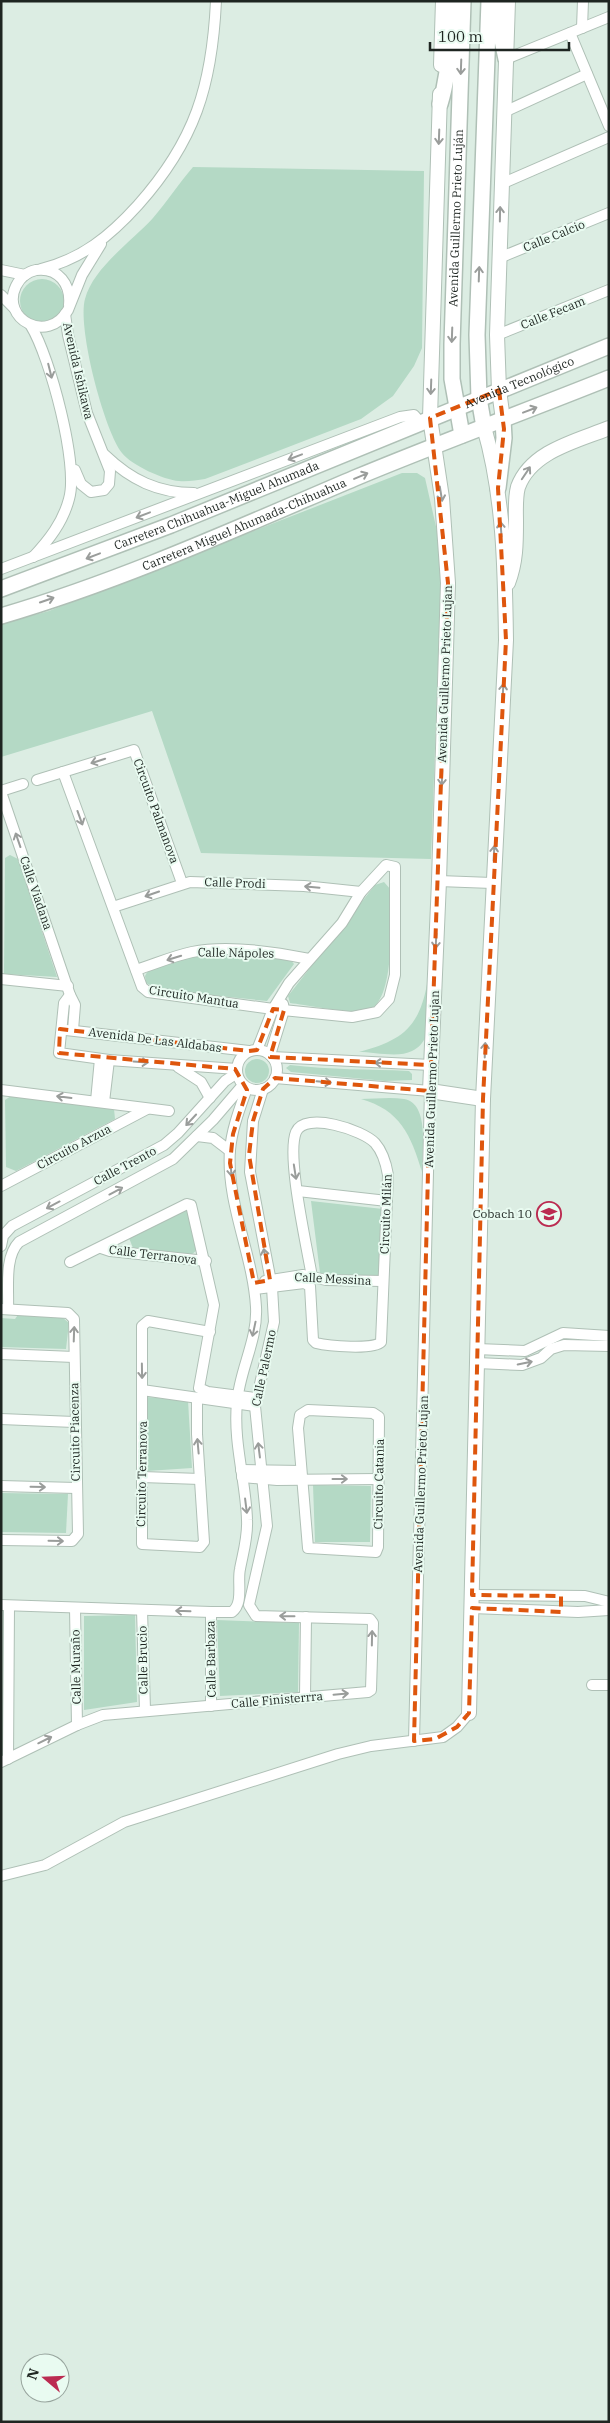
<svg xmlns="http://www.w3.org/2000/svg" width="610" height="2423" viewBox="0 0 610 2423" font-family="'IBM Plex Serif',serif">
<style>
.green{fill:#b4d9c5}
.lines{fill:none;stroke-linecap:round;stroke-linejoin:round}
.street-casing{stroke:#afc0b6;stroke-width:12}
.secondary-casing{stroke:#afc0b6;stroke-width:16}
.primary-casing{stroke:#afc0b6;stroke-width:18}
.street{stroke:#fff;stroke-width:10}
.secondary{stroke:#fff;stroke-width:14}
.primary{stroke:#fff;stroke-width:15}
.oneway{stroke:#9a9d9b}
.marked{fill:none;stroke:#de560d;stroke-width:4;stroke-dasharray:10 6;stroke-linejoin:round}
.labels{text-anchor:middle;stroke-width:4;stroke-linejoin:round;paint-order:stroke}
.street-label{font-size:12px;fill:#1e2521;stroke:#e9fbf1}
.poi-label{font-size:12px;fill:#1e2521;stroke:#e9fbf1;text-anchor:end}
</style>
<rect width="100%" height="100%" fill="#dcede3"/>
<g class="green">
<path d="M193,167l231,4 -2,177 -8,18 -21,30 -32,23 -156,60c-8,1 -18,3 -26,2 -15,-1 -48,-16 -57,-28 -18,-23 -45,-126 -37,-154 8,-31 47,-58 68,-81 14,-16 26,-35 40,-51z"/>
<circle cx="42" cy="301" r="22"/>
<polygon points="402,473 417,473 425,478 442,553 431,859 201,853 152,711 1,757 1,624 49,611"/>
<polygon points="10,855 18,859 57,977 4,974 5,858"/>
<path d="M384,882l7,8c-1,27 6,114 -25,121 -13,3 -60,-6 -76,-8l-2,-7 87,-111z"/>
<polygon points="205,953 290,959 294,964 267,1001 161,990 146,983 145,976 149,969"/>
<path d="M427,984c2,21 9,56 -15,67 -13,7 -38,1 -53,1 41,-11 60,-23 68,-68z"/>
<circle cx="257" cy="1071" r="12"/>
<path d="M290,1065c40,5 79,4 119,6l3,3v6l-27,1 -94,-9 -5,-4z"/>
<polygon points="11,1096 114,1109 115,1119 16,1171 6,1167 5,1100"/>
<path d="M361,1099c13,0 29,-2 43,0 26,4 18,53 18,73 -11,-37 -22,-62 -61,-73z"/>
<polygon points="311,1201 383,1209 378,1277 320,1273"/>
<polygon points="184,1209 190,1212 197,1250 191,1255 133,1248 129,1238"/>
<polygon points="20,1312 63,1318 69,1323 66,1349 1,1347 1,1318 15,1319"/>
<polygon points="147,1397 188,1401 192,1468 147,1471"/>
<polygon points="313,1485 371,1486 370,1542 315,1542"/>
<polygon points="1,1493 68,1494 66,1533 1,1532"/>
<polygon points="135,1615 137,1702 84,1710 84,1616"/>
<polygon points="217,1620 299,1623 298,1692 220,1696"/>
</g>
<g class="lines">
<defs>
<g id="street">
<polyline points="582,28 583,1"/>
<polyline points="570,33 609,126"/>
<polyline points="506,59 609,17"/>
<polyline points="504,112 587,74"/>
<polyline points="501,184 609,137"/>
<polyline points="499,258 609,213"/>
<path d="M41,269c41,-10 69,-33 97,-64 57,-64 74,-119 78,-204"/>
<polyline points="1,270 25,275"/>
<polyline points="1,295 14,308"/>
<path d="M69,305c2,-20 -10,-38 -33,-35 -9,2 -16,8 -20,16 -16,33 32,59 52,24l14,-35 19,-31"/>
<polyline points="65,314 68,335 87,413 110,471 109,484 104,490 91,492 81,484 75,470"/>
<path d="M31,326c19,31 48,139 38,173 -6,23 -20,41 -36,58"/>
<polyline points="497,335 609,290"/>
<path d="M105,455c26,25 53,38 89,38"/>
<polyline points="1,569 400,417 414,415 420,422"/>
<polyline points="63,772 142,987 148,992 273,1009 352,1017 377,1012 389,999 395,975 395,867 386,865 361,892 342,923 289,983 273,1009 257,1050"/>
<polyline points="37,780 134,750 182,883"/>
<polyline points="1,791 23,784"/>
<polyline points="1,792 70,995 75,1005 73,1030"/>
<polyline points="439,881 492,883"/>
<polyline points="113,907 190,882 304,886 361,892"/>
<path d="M136,970c19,-6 37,-14 56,-18 34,-7 83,0 117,7"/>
<polyline points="1,979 68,986"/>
<polyline points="70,995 64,1003 59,1053 109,1060 237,1069"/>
<polyline points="66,1030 249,1051"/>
<circle cx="257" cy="1070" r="20"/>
<polyline points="270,1055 284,1010 283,1004"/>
<polyline points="272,1057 431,1065"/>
<polyline points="178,1067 201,1082 210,1098"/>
<polyline points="275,1078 430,1091 414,1741"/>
<polyline points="1,1090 169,1111"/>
<polyline points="96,1101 100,1059"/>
<polyline points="104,1102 109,1060"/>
<polyline points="197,1136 213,1138 230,1151"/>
<polyline points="1,1186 147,1109"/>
<polyline points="298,1191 387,1201"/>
<polyline points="1,1246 3,1236 12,1226 164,1145 178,1133 225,1081 237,1073"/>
<polyline points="101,1248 110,1251 206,1261"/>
<polyline points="70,1262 187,1204 191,1205 214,1305 199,1388 208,1392 256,1398"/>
<polyline points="265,1281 303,1275 326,1280 383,1281"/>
<path d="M255,1289l49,-6 6,3 3,54 3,3c12,3 58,7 65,-1l7,-167c-2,-12 -5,-23 -13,-32 -12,-13 -70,-32 -79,-11 -10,24 11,115 16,145"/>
<polyline points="1,1309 68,1313 74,1319 78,1534 72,1541 1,1540"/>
<path d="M8,1309c1,-20 -4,-52 11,-67l154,-83 40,-39 30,-35"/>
<polyline points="477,1349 525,1351 563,1333 609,1336"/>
<polyline points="1,1354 74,1357"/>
<polyline points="477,1363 522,1365 541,1358 551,1349 564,1345 609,1346"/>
<polyline points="142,1390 255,1406"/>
<polyline points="197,1398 197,1434 204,1542 200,1547 142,1544 142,1326 148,1321 210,1332"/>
<polygon points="308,1410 373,1413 379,1417 378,1547 376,1552 308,1548 298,1428 300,1415"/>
<polyline points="1,1419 74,1422"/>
<polyline points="241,1470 301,1471"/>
<polyline points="142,1477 200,1479"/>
<polyline points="242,1477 277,1480 378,1479"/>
<polyline points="1,1486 76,1488"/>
<polyline points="472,1595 585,1596 609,1602"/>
<path d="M1,1605l210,7h21c12,-9 5,-30 8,-43 3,-16 8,-32 7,-49 -1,-38 -14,-78 -10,-117 2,-32 21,-63 19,-96 -3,-53 -30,-104 -26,-157 2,-22 10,-42 17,-62"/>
<polyline points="75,1608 77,1725"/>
<polyline points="472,1608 578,1612 609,1610"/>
<polyline points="142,1610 145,1710"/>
<polyline points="211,1612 211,1706"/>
<polyline points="592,1685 609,1685"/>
<polyline points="305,1697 306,1617"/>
<polyline points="8,1759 9,1606"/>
<polyline points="1,1762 77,1725 103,1715 368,1692 371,1690 373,1623 370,1619 256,1616 249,1605 267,1526 255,1406 274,1322 272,1287 250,1172 253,1121 263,1089"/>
<polyline points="1,1876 45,1865 124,1822 338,1754 371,1746 443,1737 457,1727 469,1713"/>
</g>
<g id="secondary">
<polyline points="441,65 443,1"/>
<polyline points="440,94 430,418 442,498 448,583 439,881 430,1091 483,1099"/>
<polyline points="503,420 499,390 497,335 508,1"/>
<path d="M508,583c8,-21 8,-40 8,-61 0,-11 -1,-24 2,-35 13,-36 59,-46 91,-59"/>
<path d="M469,1713l14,-614 23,-459c-1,-72 -2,-144 -22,-213"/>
</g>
<g id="primary">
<polyline points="498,1 500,31 506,59"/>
<path d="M440,104c11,-35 8,-67 15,-103"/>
<polyline points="484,427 479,398 477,335 489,1"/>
<path id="s1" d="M462,435l-10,-56v-35l11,-343"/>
<polyline points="498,488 504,438 503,420"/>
<path id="s2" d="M1,589l170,-64 438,-179"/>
<path id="s3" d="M1,616c120,-35 239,-89 354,-138 84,-35 169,-66 254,-100"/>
</g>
</defs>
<use href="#street" class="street-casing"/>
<use href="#secondary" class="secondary-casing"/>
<use href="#primary" class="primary-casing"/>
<use href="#street" class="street"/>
<use href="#secondary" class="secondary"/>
<use href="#primary" class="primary"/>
</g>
<defs><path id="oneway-shaft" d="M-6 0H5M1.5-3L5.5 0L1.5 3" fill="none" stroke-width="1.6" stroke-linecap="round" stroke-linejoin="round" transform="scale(1.25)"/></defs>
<g class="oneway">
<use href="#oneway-shaft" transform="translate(461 67) rotate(92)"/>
<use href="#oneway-shaft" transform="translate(439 137) rotate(92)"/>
<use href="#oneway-shaft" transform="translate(500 214) rotate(-89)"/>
<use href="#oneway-shaft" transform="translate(479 274) rotate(-88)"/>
<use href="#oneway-shaft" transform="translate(452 335) rotate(92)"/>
<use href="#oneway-shaft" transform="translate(50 371) rotate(76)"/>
<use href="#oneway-shaft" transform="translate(431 387) rotate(92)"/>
<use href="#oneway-shaft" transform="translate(530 410) rotate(-21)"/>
<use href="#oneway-shaft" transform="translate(295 457) rotate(159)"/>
<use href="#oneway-shaft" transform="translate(526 473) rotate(-56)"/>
<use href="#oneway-shaft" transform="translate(361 476) rotate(-23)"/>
<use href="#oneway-shaft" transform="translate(441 494) rotate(81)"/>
<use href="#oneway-shaft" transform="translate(143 515) rotate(159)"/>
<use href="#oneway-shaft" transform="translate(501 529) rotate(-94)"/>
<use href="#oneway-shaft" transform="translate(93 556) rotate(159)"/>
<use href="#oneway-shaft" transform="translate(47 600) rotate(-19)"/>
<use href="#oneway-shaft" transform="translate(503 691) rotate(-87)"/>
<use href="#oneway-shaft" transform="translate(98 761) rotate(162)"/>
<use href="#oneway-shaft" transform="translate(442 778) rotate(92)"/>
<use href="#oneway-shaft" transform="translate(80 818) rotate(70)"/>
<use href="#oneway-shaft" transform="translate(18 840) rotate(-109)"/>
<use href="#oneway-shaft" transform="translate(494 853) rotate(-87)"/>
<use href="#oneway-shaft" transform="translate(312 887) rotate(-175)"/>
<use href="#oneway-shaft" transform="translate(152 894) rotate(161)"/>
<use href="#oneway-shaft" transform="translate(436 941) rotate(93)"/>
<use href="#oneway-shaft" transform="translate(174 958) rotate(163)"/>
<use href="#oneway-shaft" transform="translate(485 1050) rotate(-88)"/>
<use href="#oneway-shaft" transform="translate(141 1062) rotate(4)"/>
<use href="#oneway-shaft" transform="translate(382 1063) rotate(-178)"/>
<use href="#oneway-shaft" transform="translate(324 1082) rotate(5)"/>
<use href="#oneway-shaft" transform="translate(64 1097) rotate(-173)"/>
<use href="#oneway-shaft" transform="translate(191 1120) rotate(133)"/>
<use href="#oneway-shaft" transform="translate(231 1169) rotate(86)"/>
<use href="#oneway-shaft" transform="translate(295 1172) rotate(81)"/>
<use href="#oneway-shaft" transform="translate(116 1191) rotate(-28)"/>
<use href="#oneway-shaft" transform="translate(53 1205) rotate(152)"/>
<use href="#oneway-shaft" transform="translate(265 1256) rotate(-100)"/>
<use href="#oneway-shaft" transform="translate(254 1329) rotate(102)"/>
<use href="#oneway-shaft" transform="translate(74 1334) rotate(-88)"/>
<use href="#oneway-shaft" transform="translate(525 1363) rotate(-12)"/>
<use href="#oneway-shaft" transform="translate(142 1371) rotate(89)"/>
<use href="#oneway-shaft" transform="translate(198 1446) rotate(-95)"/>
<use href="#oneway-shaft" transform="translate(259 1450) rotate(-97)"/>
<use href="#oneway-shaft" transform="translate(340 1479)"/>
<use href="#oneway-shaft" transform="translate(38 1487) rotate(1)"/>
<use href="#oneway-shaft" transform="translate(246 1506) rotate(83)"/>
<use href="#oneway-shaft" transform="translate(56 1541) rotate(1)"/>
<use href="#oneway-shaft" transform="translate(183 1611) rotate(-178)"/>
<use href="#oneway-shaft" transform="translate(287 1616) rotate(-179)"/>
<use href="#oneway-shaft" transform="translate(372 1638) rotate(-89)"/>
<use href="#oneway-shaft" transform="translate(341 1694) rotate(-5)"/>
<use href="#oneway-shaft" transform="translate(45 1740) rotate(-26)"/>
</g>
<path class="marked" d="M499,390l5,39 -6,59 8,152 -23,459 -11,496 89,1v16l-89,-4 -3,105 -12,14 -22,12 -21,2 16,-650 -155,-13 -12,11 -10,32 -4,34 21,125 -16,3 -24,-120 3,-29 14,-44 -12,-21 -176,-16 1,-24 189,22 8,-1 16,-41 11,1 -14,47 161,8 17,-482 -18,-165z"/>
<defs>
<symbol id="school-ring" viewBox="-11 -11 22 22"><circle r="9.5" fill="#e9fbf1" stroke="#bb2b51" stroke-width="1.5"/><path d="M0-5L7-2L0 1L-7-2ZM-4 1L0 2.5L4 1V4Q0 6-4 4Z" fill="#bb2b51"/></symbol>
</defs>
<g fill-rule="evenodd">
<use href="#school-ring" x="535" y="1200" width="28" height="28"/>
</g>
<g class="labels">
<g class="street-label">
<text dy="4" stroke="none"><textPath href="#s1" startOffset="218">Avenida Guillermo Prieto Luján</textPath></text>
<text transform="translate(554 236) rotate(-22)" y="4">Calle Calcio</text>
<text transform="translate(553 313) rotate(-22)" y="4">Calle Fecam</text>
<text transform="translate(78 371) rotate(77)" y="4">Avenida Ishikawa</text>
<text dy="4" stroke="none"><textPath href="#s2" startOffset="558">Avenida Tecnológico</textPath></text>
<text dy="4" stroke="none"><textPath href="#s2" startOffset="231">Carretera Chihuahua-Miguel Ahumada</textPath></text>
<text dy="4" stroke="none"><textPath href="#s3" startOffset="260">Carretera Miguel Ahumada-Chihuahua</textPath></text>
<text transform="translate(445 674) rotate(-88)" y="4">Avenida Guillermo Prieto Lujan</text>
<text transform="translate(156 811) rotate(70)" y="4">Circuito Palmanova</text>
<text transform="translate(235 883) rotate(2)" y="4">Calle Prodi</text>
<text transform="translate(36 893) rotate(71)" y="4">Calle Viadana</text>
<text transform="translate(236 953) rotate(1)" y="4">Calle Nápoles</text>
<text transform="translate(194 997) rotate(9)" y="4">Circuito Mantua</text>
<text transform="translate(155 1040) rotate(7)" y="4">Avenida De Las Aldabas</text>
<text transform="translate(432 1079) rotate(-88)" y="4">Avenida Guillermo Prieto Lujan</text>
<text transform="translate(74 1147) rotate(-28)" y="4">Circuito Arzua</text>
<text transform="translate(125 1166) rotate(-28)" y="4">Calle Trento</text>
<text transform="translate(386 1214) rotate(-88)" y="4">Circuito Milán</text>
<text transform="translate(153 1255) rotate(7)" y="4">Calle Terranova</text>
<text transform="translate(333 1279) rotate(3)" y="4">Calle Messina</text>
<text transform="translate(264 1368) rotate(-78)" y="4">Calle Palermo</text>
<text transform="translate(75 1432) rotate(-91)" y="4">Circuito Piacenza</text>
<text transform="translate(142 1474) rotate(-89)" y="4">Circuito Terranova</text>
<text transform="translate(379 1484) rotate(-89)" y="4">Circuito Catania</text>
<text transform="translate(421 1484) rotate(-88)" y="4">Avenida Guillermo Prieto Lujan</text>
<text transform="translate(211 1659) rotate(-91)" y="4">Calle Barbaza</text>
<text transform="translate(143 1660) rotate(-91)" y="4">Calle Brucio</text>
<text transform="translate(76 1667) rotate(-91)" y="4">Calle Muraño</text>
<text transform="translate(277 1700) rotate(-5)" y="4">Calle Finisterrra</text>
</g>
<g class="poi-label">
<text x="532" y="1218">Cobach 10</text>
</g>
</g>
<rect width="610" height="2423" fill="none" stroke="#1e2521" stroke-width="5"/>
<g transform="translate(45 2378) rotate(289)"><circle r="24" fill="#e9fbf1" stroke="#98a59e"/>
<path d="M0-4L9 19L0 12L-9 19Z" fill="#bb2b51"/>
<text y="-8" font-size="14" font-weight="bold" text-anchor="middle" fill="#1e2521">N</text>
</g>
<path d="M430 42v8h139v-8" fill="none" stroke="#1e2521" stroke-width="2.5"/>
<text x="438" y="42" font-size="15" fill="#1e2521" stroke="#e9fbf1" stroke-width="4" paint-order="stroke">100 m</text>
</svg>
